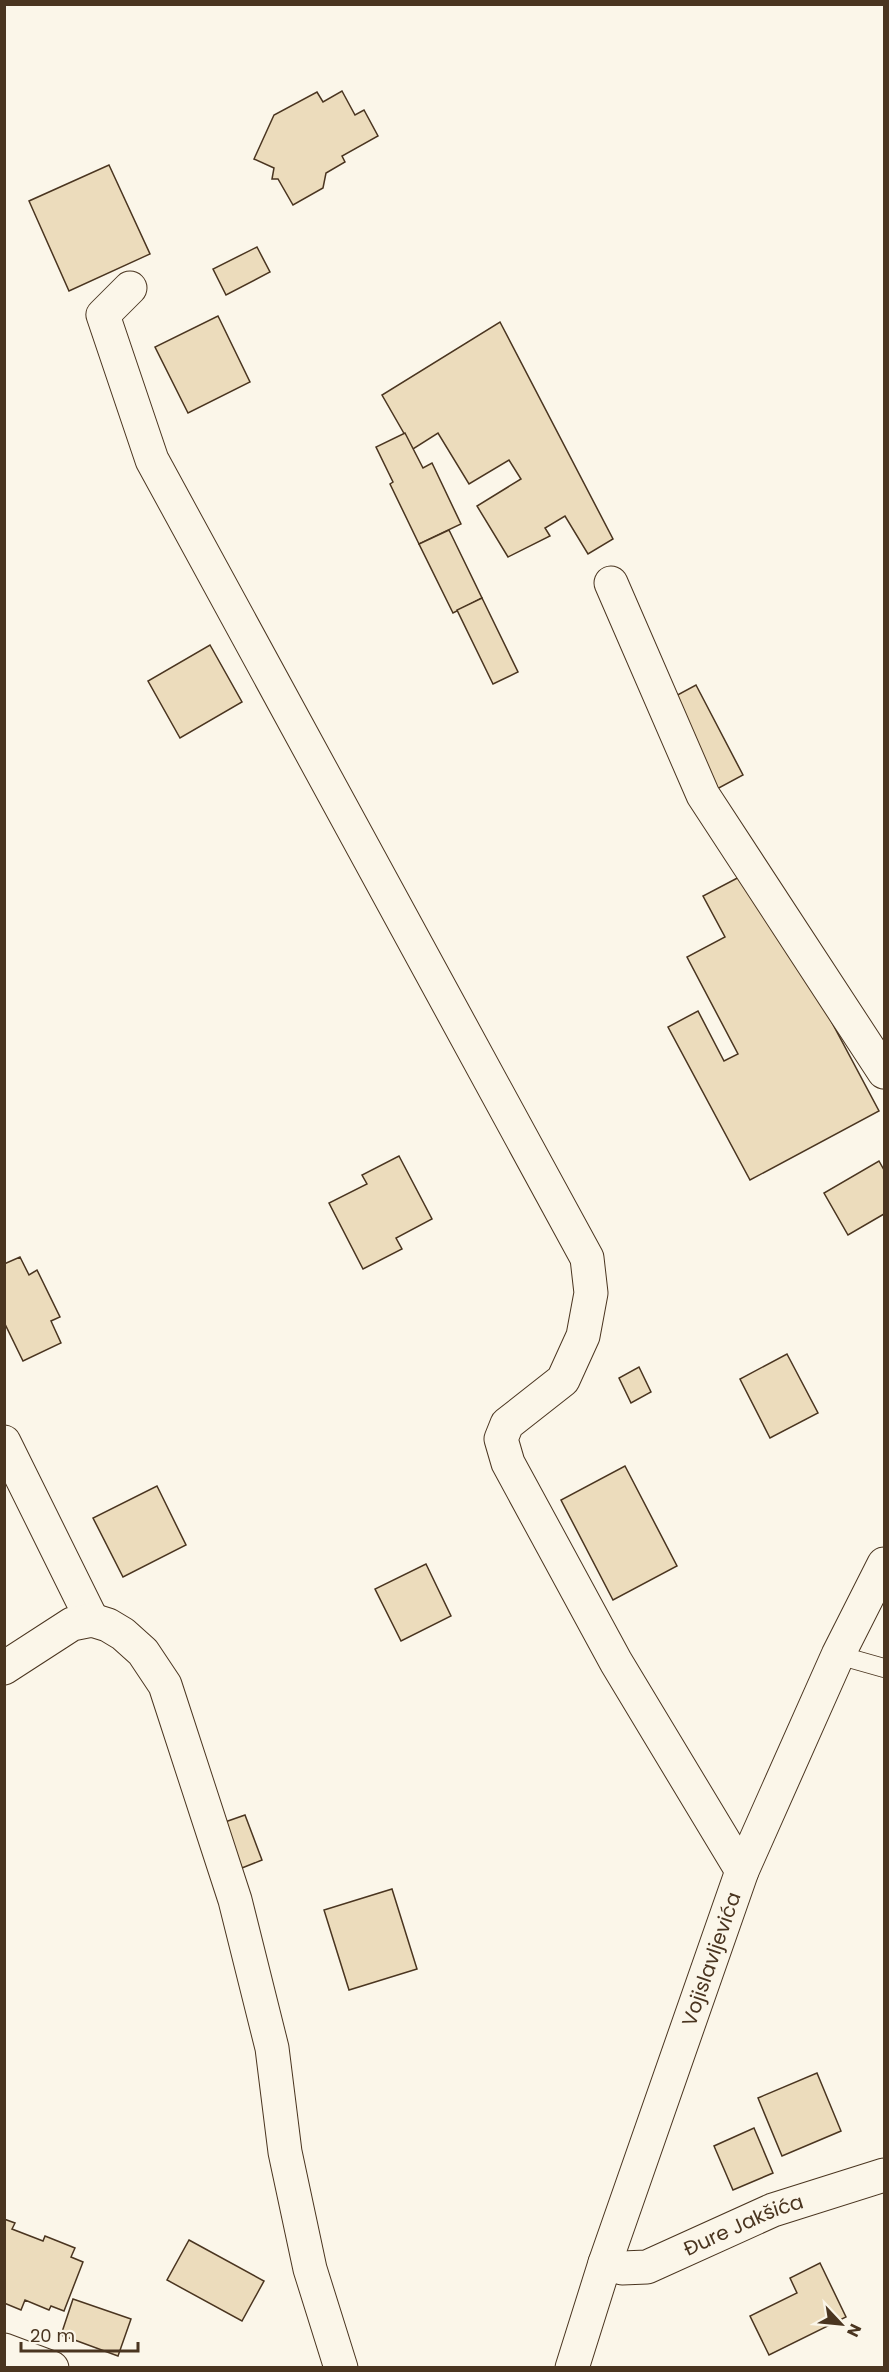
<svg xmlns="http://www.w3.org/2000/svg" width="889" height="2372" viewBox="0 0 889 2372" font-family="Poppins,sans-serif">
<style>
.building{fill:#ecdcbc;stroke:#4a3520;stroke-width:1.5}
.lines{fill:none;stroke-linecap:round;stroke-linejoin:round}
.service-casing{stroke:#4a3520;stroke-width:20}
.minor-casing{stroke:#4a3520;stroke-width:35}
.primary-casing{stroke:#4a3520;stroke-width:35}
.service{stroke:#fbf6e9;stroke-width:18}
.minor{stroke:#fbf6e9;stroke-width:33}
.primary{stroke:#fbf6e9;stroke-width:33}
.labels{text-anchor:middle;stroke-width:4.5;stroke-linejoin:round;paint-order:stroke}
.street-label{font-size:20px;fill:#4a3520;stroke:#fbf6e9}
</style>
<rect width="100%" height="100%" fill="#fbf6e9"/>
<g class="building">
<polygon points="342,91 355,115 364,110 378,136 342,156 345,162 326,173 323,188 293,205 278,179 272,179 274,168 254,159 274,115 317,92 323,102"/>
<polygon points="109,165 150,254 69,291 29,201"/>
<polygon points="257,247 270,272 226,295 213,269"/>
<polygon points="218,316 250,382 188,413 155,347"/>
<polygon points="500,322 613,539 588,554 565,516 545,528 550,536 508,557 477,506 521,479 509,460 469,484 438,433 413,449 382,395"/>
<polygon points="405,433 423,468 432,463 461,524 419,544 390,484 393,482 376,447"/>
<polygon points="449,530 482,598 453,613 419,544"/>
<polygon points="482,598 518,672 493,684 457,610"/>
<polygon points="210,645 242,702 180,738 148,681"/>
<polygon points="696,685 743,775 717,789 670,699"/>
<polygon points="745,874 763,893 879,1111 750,1180 668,1027 698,1011 724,1061 738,1054 687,957 725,937 703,896"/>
<polygon points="399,1156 432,1219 396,1238 402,1249 363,1269 329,1203 367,1184 362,1175"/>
<polygon points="879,1161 884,1170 884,1214 848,1235 824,1193"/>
<polygon points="20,1257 29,1275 37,1270 60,1317 51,1321 61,1343 23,1361 4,1322 4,1264"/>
<polygon points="787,1354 818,1413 770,1438 740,1379"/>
<polygon points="639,1367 651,1392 631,1403 619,1378"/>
<polygon points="625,1466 677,1566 613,1600 561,1500"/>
<polygon points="157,1486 186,1545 123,1577 93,1518"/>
<polygon points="426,1564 451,1616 401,1641 375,1589"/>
<polygon points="245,1815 262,1860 242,1868 225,1822"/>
<polygon points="392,1889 417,1969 349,1990 324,1910"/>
<polygon points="817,2073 841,2131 782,2156 758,2098"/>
<polygon points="754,2128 773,2173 733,2190 714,2146"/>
<polygon points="4,2219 15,2223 12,2229 43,2241 45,2236 75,2248 71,2257 83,2262 64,2311 51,2306 49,2310 25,2300 21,2310 4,2303"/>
<polygon points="189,2240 264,2281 242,2321 167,2280"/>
<polygon points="820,2263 846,2317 769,2355 750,2316 797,2293 790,2278"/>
<polygon points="73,2299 131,2319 118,2356 61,2335"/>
</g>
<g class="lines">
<defs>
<polyline id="service" points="838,1655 884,1668"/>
<g id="minor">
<polyline points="130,288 103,315 152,460 587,1258 591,1293 583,1336 563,1380 507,1424 501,1439 508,1463 616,1662 742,1871"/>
<polyline points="611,583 703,795 884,1072"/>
<polyline points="4,1442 92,1620"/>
<polyline points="4,1668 72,1624 92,1620 108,1625 123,1634 143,1652 165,1685 235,1900 272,2048 285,2152 310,2269 341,2368"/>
<path id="s1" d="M605,2263l17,5 25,-1 126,-57 111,-35"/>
<polyline points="4,2350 52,2368"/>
</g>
<g id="primary">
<path id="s2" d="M572,2368l33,-105 137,-392 96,-216 46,-91"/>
</g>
</defs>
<use href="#service" class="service-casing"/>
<use href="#minor" class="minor-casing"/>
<use href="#primary" class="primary-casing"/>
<use href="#service" class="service"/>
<use href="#minor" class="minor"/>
<use href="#primary" class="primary"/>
</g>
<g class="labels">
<g class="street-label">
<text dy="7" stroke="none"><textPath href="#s2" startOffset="432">Vojislavljevića</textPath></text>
<text dy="7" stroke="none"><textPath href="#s1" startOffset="148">Đure Jakšića</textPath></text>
</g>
</g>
<rect width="889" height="2372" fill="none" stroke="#4a3520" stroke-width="12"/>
<g transform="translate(841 2324) rotate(116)" stroke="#fbf6e9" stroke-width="4.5" paint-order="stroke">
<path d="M0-4.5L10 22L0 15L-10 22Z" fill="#4a3520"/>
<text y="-9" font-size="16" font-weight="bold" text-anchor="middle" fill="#4a3520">N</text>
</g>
<path d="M21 2342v9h117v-9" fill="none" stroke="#4a3520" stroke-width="3"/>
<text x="30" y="2342" font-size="18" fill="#4a3520" stroke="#fbf6e9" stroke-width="4.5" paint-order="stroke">20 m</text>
</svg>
